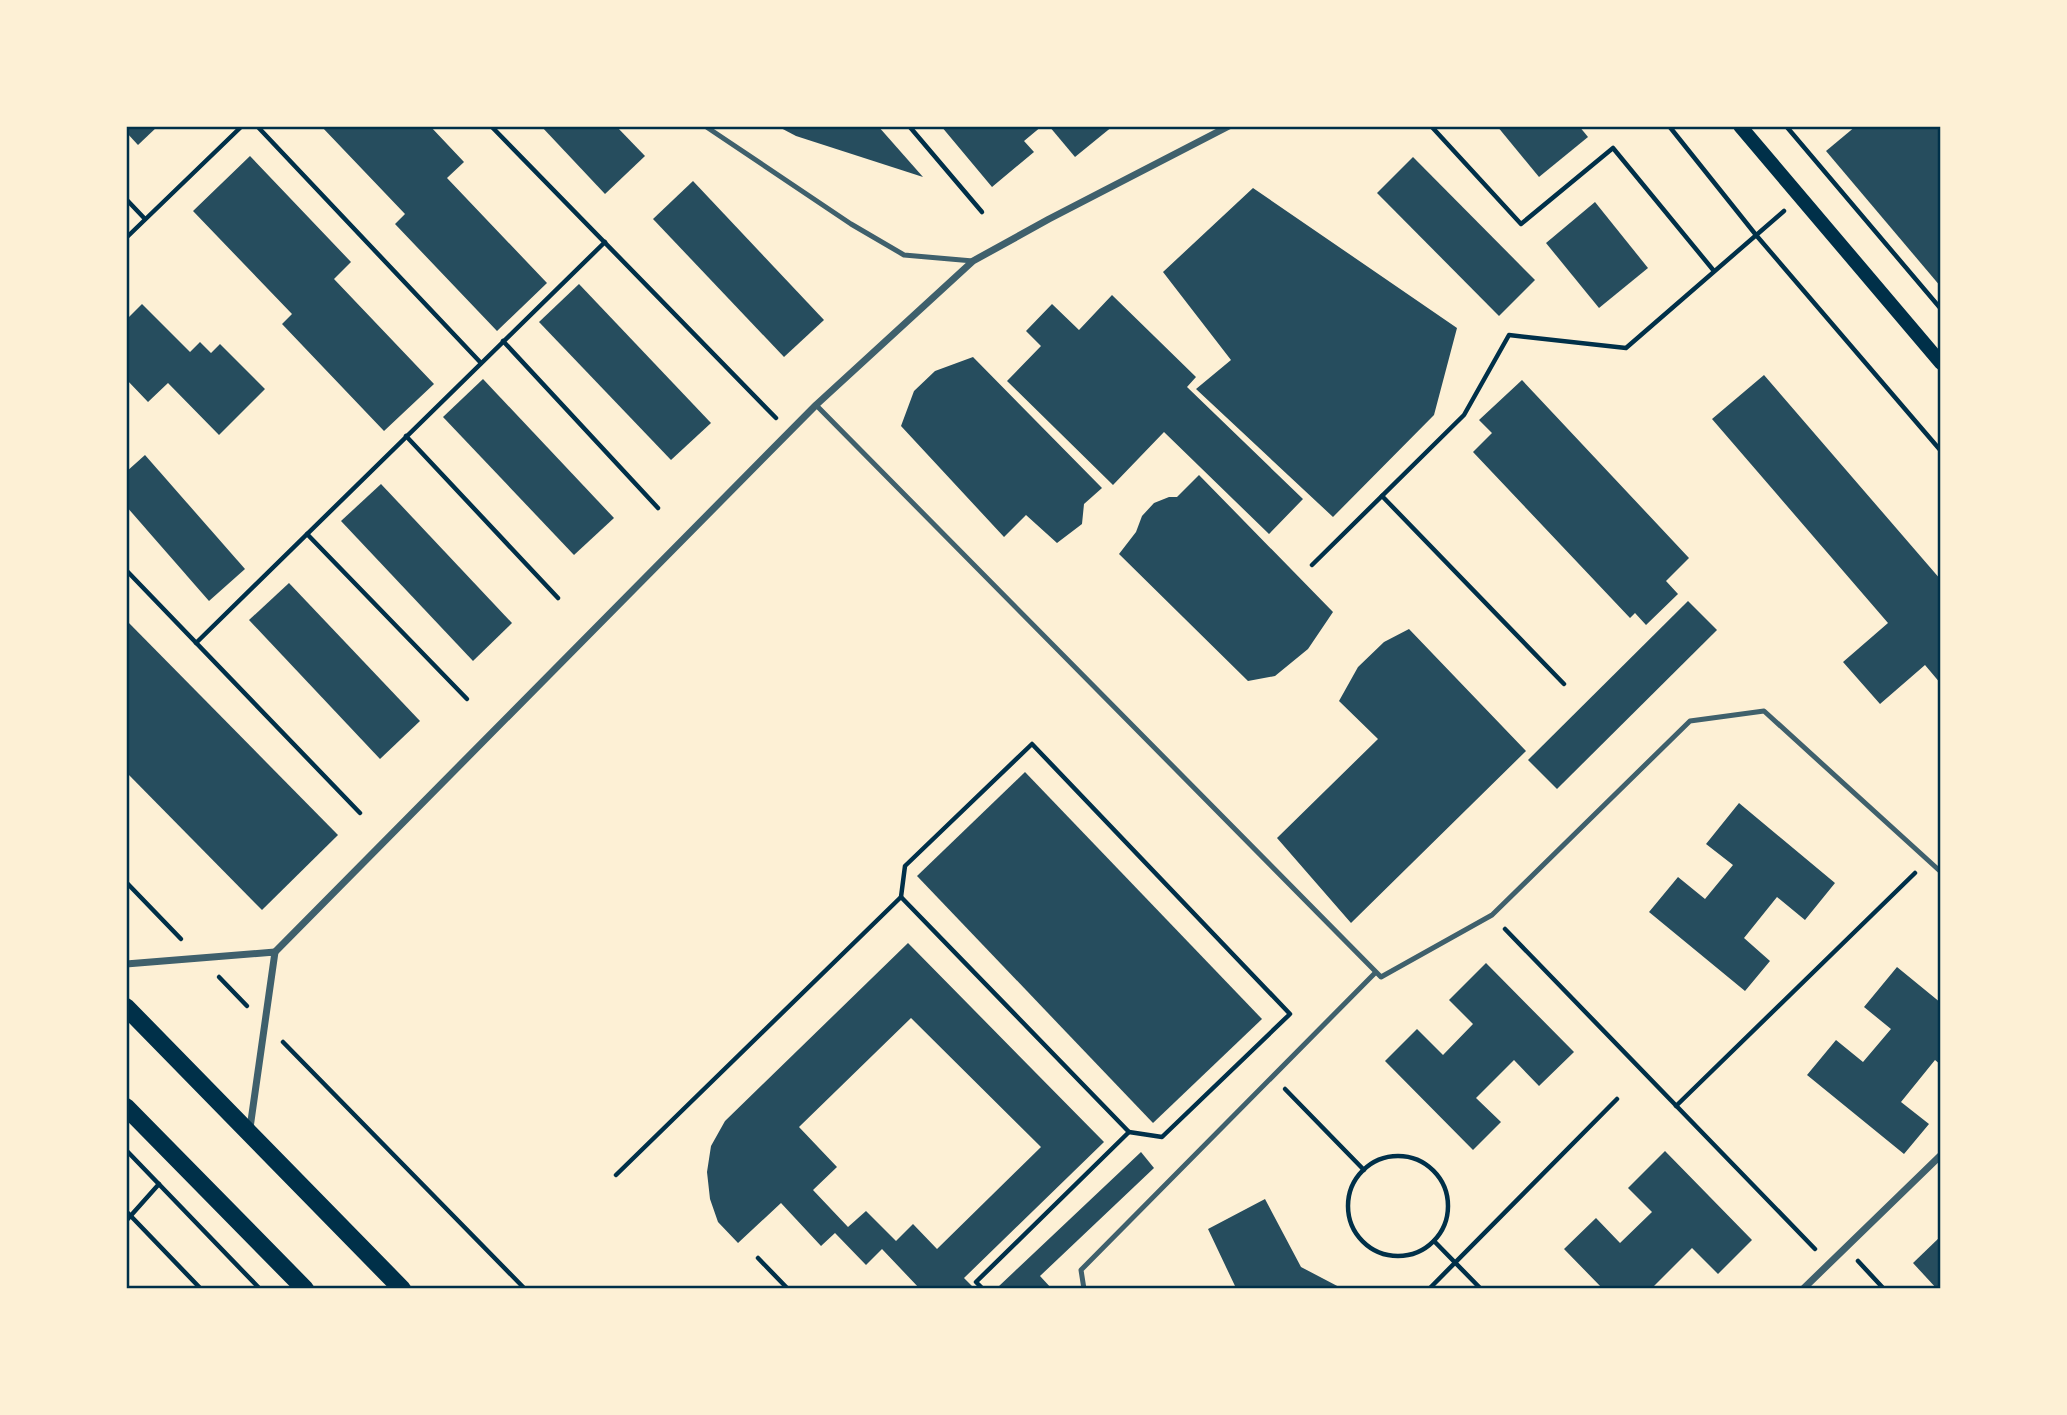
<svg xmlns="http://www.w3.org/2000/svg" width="2067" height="1415" viewBox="0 0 2067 1415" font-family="Commissioner,sans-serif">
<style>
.building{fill:#264d5e;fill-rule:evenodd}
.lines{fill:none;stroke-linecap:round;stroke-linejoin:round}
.path{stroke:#003049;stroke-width:4.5}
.service{stroke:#3f606c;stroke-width:5}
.minor{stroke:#3f606c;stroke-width:7}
.secondary{stroke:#003049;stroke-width:14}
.primary{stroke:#003049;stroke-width:18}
.neatline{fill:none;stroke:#003049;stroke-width:2.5}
</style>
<rect width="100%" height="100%" fill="#fdf0d5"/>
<g class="building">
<polygon points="126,126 158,126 138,145 126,132"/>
<polygon points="321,126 430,126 464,162 447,178 547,283 497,331 395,224 405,214"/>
<polygon points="541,126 616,126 645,156 605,194"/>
<polygon points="777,126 878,126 923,177 796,136"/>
<polygon points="941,126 1042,126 1024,141 1034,152 992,187"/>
<polygon points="1049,126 1113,126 1075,157"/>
<polygon points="1497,126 1579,126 1588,137 1539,177"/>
<polygon points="1856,126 1941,126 1941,287 1826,151"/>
<polygon points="250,156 351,262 334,279 434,384 384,431 282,324 292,314 193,211"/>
<polygon points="1413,157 1535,280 1499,316 1377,193"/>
<polygon points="693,181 824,320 784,357 653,219"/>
<polygon points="1253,188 1457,328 1434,415 1333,517 1196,389 1231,360 1163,272"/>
<polygon points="1595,202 1648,268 1599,308 1546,243"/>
<polygon points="579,284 711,423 671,460 539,322"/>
<polygon points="1112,295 1196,377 1187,387 1303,499 1269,534 1164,432 1113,485 1007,381 1041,346 1026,331 1052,304 1079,330"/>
<polygon points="142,304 190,352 200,342 211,353 220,344 265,389 219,435 168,383 148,402 126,379 126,320"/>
<polygon points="973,357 1102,488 1084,504 1082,524 1057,543 1026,515 1004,537 901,426 914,391 935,371"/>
<polygon points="1764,375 1941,580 1941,684 1925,665 1880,704 1843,662 1888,623 1712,419"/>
<polygon points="483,379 614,518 574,555 443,417"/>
<polygon points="1522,380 1689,558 1666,581 1678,594 1646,625 1635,613 1630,618 1473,452 1492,433 1479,420"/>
<polygon points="145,455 245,569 209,601 126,506 126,472"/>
<polygon points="1199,475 1333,612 1308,649 1275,676 1248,681 1119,554 1136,532 1142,516 1154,503 1169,497 1177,497"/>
<polygon points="381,484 512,623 473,661 341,521"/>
<polygon points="289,583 420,721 380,759 249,620"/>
<polygon points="1688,601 1717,630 1557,789 1528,760"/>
<polygon points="126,620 338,835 262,910 126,772"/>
<polygon points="1409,629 1526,751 1351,923 1277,838 1378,739 1339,701 1358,667 1384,642"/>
<polygon points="1025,772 1262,1019 1153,1123 917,876"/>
<polygon points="1739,803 1835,883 1805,920 1777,897 1744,938 1770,961 1745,991 1649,912 1678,877 1705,899 1733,865 1706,844"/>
<path d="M908,943l196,199 -140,136 11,11h-55l-38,-40 -16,16 -31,-32 -14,13 -40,-43 -43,40 -20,-21 -8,-23 -3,-27 4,-26 14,-25zM911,1018l130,129 -104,102 -24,-25 -17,17 -30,-30 -18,16 -35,-37 24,-23 -38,-40z"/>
<polygon points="1486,963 1574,1052 1539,1086 1514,1060 1476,1098 1501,1122 1473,1150 1385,1061 1417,1029 1443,1055 1473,1024 1449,1000"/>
<polygon points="1897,967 1941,1003 1941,1065 1935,1060 1901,1102 1929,1124 1904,1154 1807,1075 1836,1040 1863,1062 1891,1029 1864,1007"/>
<polygon points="1665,1151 1752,1240 1718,1274 1692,1248 1654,1286 1658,1289 1603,1289 1564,1249 1596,1218 1620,1243 1652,1212 1628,1188"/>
<polygon points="1141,1152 1154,1168 1040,1276 1052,1289 1000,1289 998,1287"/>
<polygon points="1265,1199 1301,1267 1343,1289 1233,1289 1235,1286 1208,1229"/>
<polygon points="1941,1236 1941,1289 1937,1289 1913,1263"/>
</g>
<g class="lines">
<g class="path">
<polyline points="257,126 481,363"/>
<polyline points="491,126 776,418"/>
<polyline points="909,126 982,212"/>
<polyline points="1431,126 1521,224 1613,148 1714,271"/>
<polyline points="1669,126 1756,235 1941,451"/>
<polyline points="1786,126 1941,309"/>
<polyline points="126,199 145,219"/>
<polyline points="126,238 242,126"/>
<polyline points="503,341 658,508"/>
<polyline points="406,436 558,598"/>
<polyline points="1382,496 1564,684"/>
<polyline points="307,534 467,699"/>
<polyline points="1312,565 1464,415 1509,335 1626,348 1784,211"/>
<polyline points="126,570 360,813"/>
<polyline points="196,643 605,242"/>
<polyline points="126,882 181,939"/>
<polyline points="901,897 905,866 1032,744 1290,1014 1162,1137 1129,1132"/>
<polyline points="1505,929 1815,1249"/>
<polyline points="219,977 247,1006"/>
<polyline points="283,1042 525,1289"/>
<polyline points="1285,1089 1364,1170"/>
<polyline points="1676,1106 1915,873"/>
<polyline points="126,1150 260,1289"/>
<circle cx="1398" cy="1206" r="50"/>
<polyline points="616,1175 901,897 1129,1132 976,1282 983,1289"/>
<polyline points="126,1211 201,1289"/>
<polyline points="126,1221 159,1184"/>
<polyline points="1434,1241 1481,1289"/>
<polyline points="758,1258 788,1289"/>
<polyline points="1858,1261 1884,1289"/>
<polyline points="1429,1289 1617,1099"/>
</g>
<g class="service">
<polyline points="705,126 851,224 904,255 973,261"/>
<polyline points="816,405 1381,977 1492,915 1690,721 1764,711 1941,872"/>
<polyline points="1084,1289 1081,1270 1375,973"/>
</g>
<g class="minor">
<polyline points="275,952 816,405 973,261 1049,219 1229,126"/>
<polyline points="126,964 275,952 250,1128"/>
<polyline points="1803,1289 1941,1155"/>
</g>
<polyline class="secondary" points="1740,126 1941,363"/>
<g class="primary">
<polyline points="126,1007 402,1289"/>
<polyline points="126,1107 305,1289"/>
</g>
</g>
<rect width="2067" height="1415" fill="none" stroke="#fdf0d5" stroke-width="256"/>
<rect x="128" y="128" width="1811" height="1159" class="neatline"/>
</svg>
